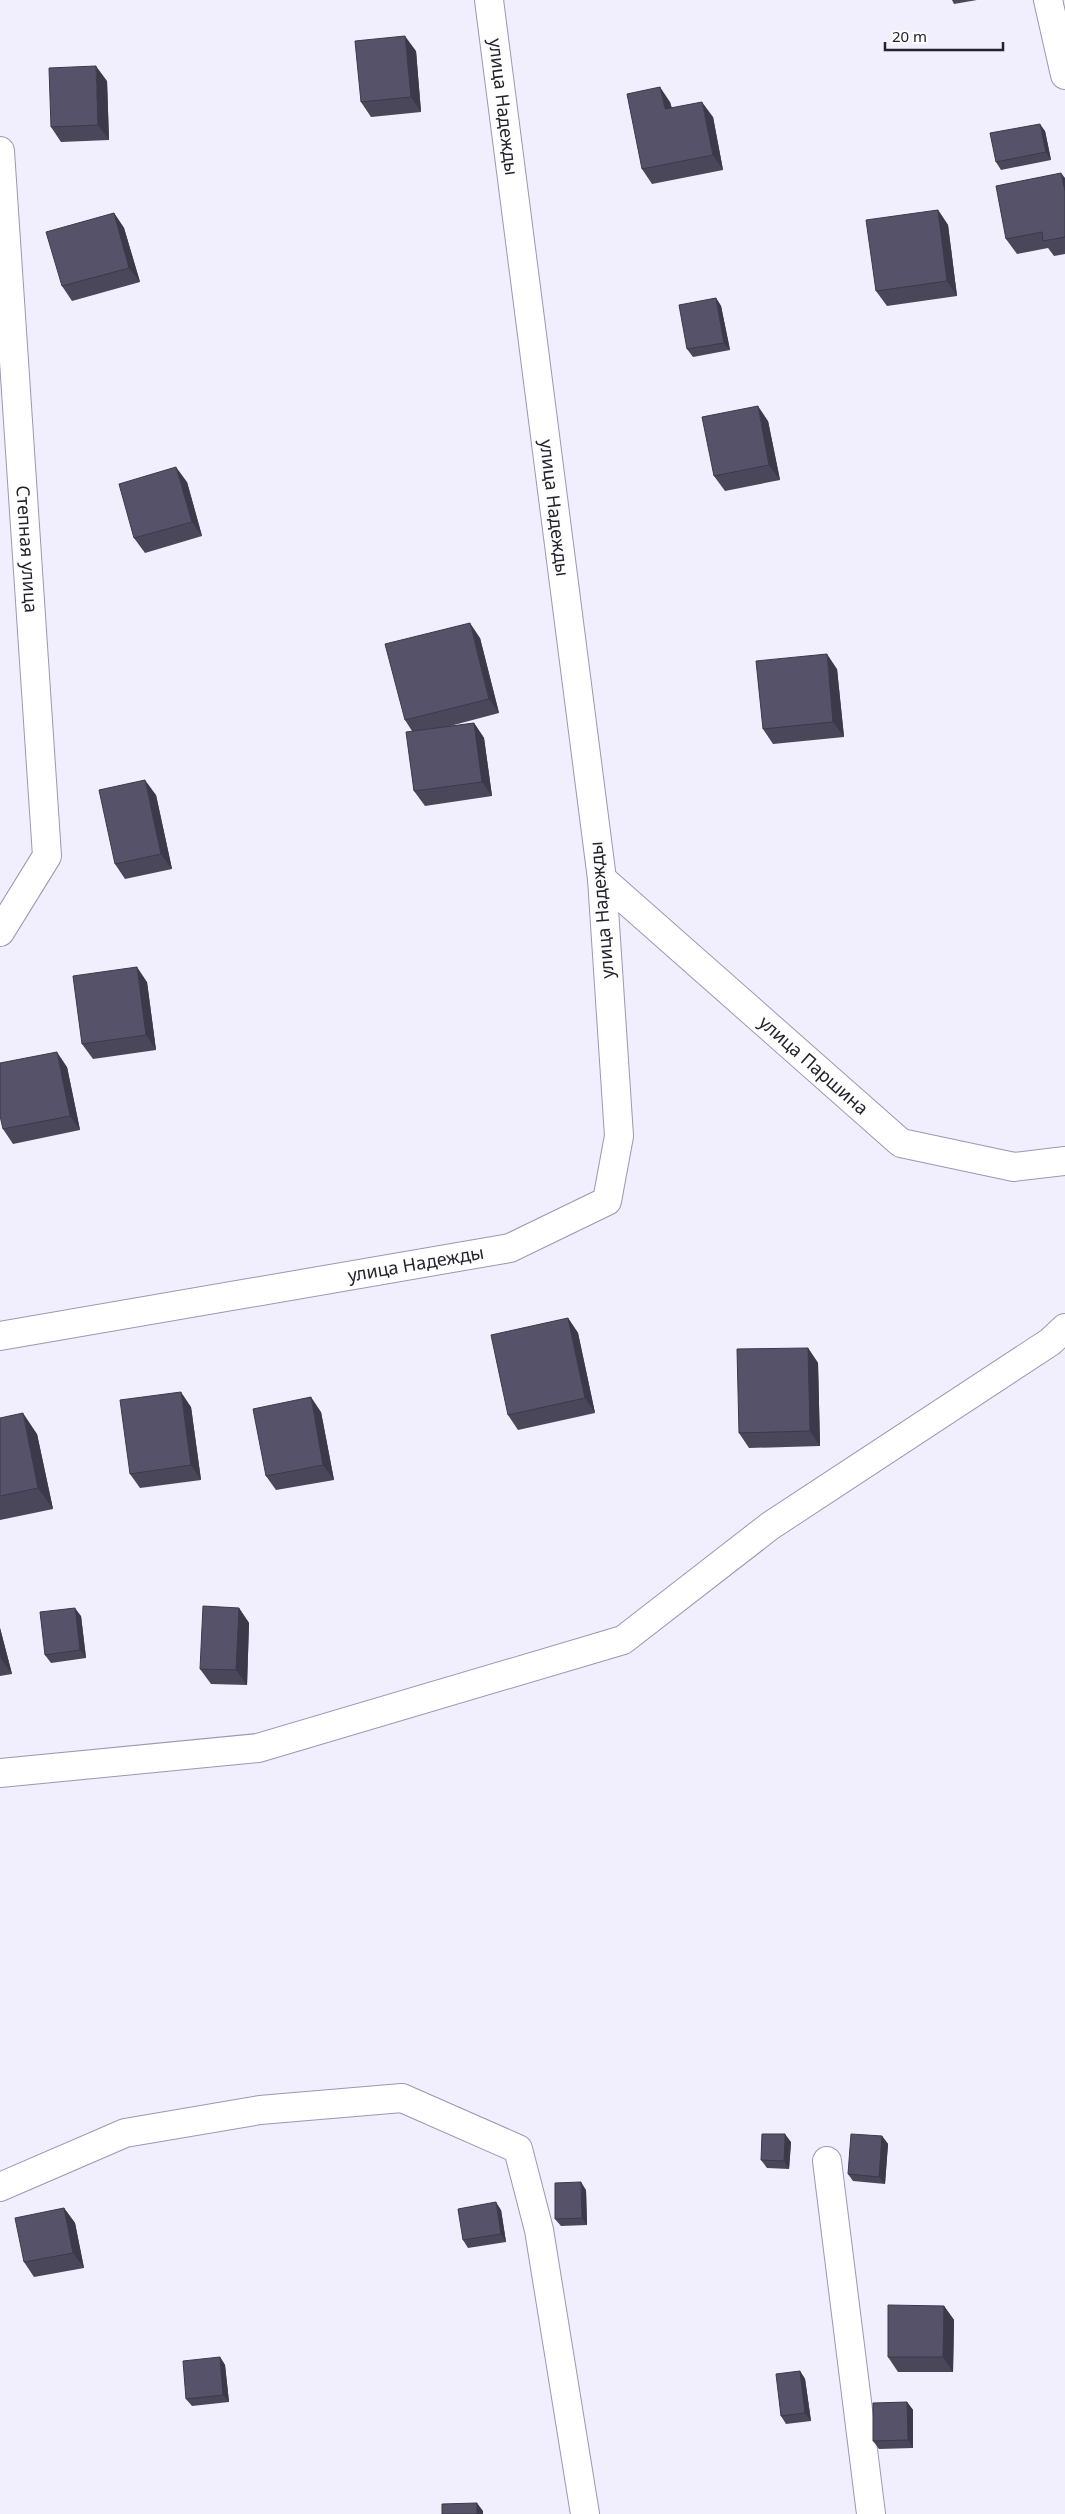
<svg xmlns="http://www.w3.org/2000/svg" width="1065" height="2514" viewBox="0 0 1065 2514" font-family="'Noto Sans',sans-serif">
<style>
.lines{fill:none;stroke-linecap:round;stroke-linejoin:round}
.minor-casing{stroke:#9c97b1;stroke-width:30}
.minor{stroke:#fff;stroke-width:28}
.wall{fill:#4a475a}
.shaded-wall{fill:#3c394a}
.building{fill:#565269;stroke:#3c394a}
.labels{text-anchor:middle;stroke-width:5;stroke-linejoin:round;paint-order:stroke}
.street-label{font-size:18px;fill:#23212b;stroke:#fdfdfd}
</style>
<rect width="100%" height="100%" fill="#f1eefe"/>
<g class="lines">
<defs>
<g id="minor">
<polyline points="1048,0 1065,75"/>
<path id="s1" d="M0,151l47,705 -47,76"/>
<path id="s2" d="M602,879l299,264 113,24 51,-6"/>
<path id="s3" d="M0,1336l510,-88 97,-47 12,-65 -17,-257 -113,-879"/>
<polyline points="0,1773 258,1748 623,1640 770,1526 1050,1342 1065,1328"/>
<polyline points="827,2161 871,2514"/>
<polyline points="0,2187 125,2133 260,2110 402,2098 518,2149 539,2230 585,2514"/>
</g>
</defs>
<use href="#minor" class="minor-casing"/>
<use href="#minor" class="minor"/>
</g>
<g class="wall">
<polygon points="952,0 977,0 954,4"/>
<polygon points="416,51 421,112 371,117 361,102"/>
<polygon points="107,81 109,140 61,142 51,127"/>
<polygon points="670,102 672,108 713,117 723,170 652,184 642,169"/>
<polygon points="1045,131 1051,160 1001,170 996,162"/>
<polygon points="1065,178 1065,254 1054,256 1048,248 1017,254 1006,239"/>
<polygon points="938,210 948,225 957,296 887,306 876,291"/>
<polygon points="114,213 124,228 140,282 72,301 62,286"/>
<polygon points="716,298 721,306 730,350 693,357 687,349"/>
<polygon points="768,421 780,480 725,491 714,476"/>
<polygon points="187,482 202,536 145,553 134,538"/>
<polygon points="480,638 499,713 450,726 474,723 484,738 492,796 425,806 414,791 412,731 405,720"/>
<polygon points="837,669 844,737 773,744 763,729"/>
<polygon points="156,795 172,869 125,879 115,864"/>
<polygon points="147,982 156,1050 93,1059 82,1044"/>
<polygon points="67,1067 80,1130 13,1144 3,1129"/>
<polygon points="568,1318 578,1333 595,1413 518,1430 508,1415"/>
<polygon points="808,1348 818,1363 820,1446 749,1448 739,1433"/>
<polygon points="191,1407 201,1480 140,1488 130,1474"/>
<polygon points="321,1412 334,1480 276,1490 266,1476"/>
<polygon points="0,1418 37,1434 53,1509 0,1520"/>
<polygon points="239,1608 249,1623 247,1685 211,1684 200,1669"/>
<polygon points="81,1616 86,1658 51,1663 45,1655"/>
<polygon points="0,1628 12,1674 0,1676"/>
<polygon points="882,2136 888,2144 885,2184 853,2181 848,2174"/>
<polygon points="791,2142 789,2169 767,2168 761,2160"/>
<polygon points="586,2190 587,2225 561,2226 555,2219"/>
<polygon points="64,2208 75,2223 84,2268 34,2277 24,2262"/>
<polygon points="501,2210 506,2242 468,2248 463,2240"/>
<polygon points="944,2306 954,2320 953,2372 898,2372 888,2357"/>
<polygon points="220,2357 225,2365 229,2402 192,2406 186,2399"/>
<polygon points="800,2371 805,2379 811,2421 786,2424 781,2416"/>
<polygon points="907,2402 913,2410 913,2448 879,2449 873,2441"/>
</g>
<g class="shaded-wall">
<polygon points="405,36 416,51 421,112 411,97"/>
<polygon points="96,66 107,81 109,140 98,125"/>
<polygon points="660,87 670,102 675,124 665,109"/>
<polygon points="702,102 713,117 723,170 713,155"/>
<polygon points="1040,124 1045,131 1051,160 1046,152"/>
<polygon points="1061,173 1065,178 1065,191"/>
<polygon points="938,210 948,225 957,296 947,281"/>
<polygon points="114,213 124,228 140,282 129,268"/>
<polygon points="716,298 721,306 730,350 724,343"/>
<polygon points="758,406 768,421 780,480 769,465"/>
<polygon points="176,467 187,482 202,536 192,522"/>
<polygon points="470,623 480,638 499,713 489,699"/>
<polygon points="827,654 837,669 844,737 833,722"/>
<polygon points="474,723 484,738 492,796 482,782"/>
<polygon points="145,780 156,795 172,869 161,854"/>
<polygon points="137,967 147,982 156,1050 146,1035"/>
<polygon points="57,1052 67,1067 80,1130 70,1116"/>
<polygon points="568,1318 578,1333 595,1413 585,1398"/>
<polygon points="808,1348 818,1363 820,1446 810,1431"/>
<polygon points="181,1392 191,1407 201,1480 191,1465"/>
<polygon points="311,1397 321,1412 334,1480 323,1465"/>
<polygon points="23,1413 37,1434 53,1509 38,1488"/>
<polygon points="75,1608 81,1616 86,1658 80,1650"/>
<polygon points="239,1608 249,1623 247,1685 236,1670"/>
<polygon points="0,1628 12,1674 1,1659 0,1654"/>
<polygon points="785,2134 791,2142 789,2169 784,2161"/>
<polygon points="882,2136 888,2144 885,2184 879,2177"/>
<polygon points="581,2182 586,2190 587,2225 582,2218"/>
<polygon points="496,2202 501,2210 506,2242 501,2234"/>
<polygon points="64,2208 75,2223 84,2268 73,2253"/>
<polygon points="944,2306 954,2320 953,2372 943,2357"/>
<polygon points="220,2357 225,2365 229,2402 223,2395"/>
<polygon points="800,2371 805,2379 811,2421 805,2413"/>
<polygon points="907,2402 913,2410 913,2448 908,2440"/>
<polygon points="477,2503 483,2511 483,2514 477,2514"/>
</g>
<g class="building">
<polygon points="405,36 411,97 361,102 355,41"/>
<polygon points="96,66 98,125 51,127 49,68"/>
<polygon points="660,87 665,109 702,102 713,155 642,169 627,94"/>
<polygon points="1040,124 1046,152 996,162 990,133"/>
<polygon points="1061,173 1065,191 1065,237 1043,241 1042,232 1006,239 996,186"/>
<polygon points="938,210 947,281 876,291 866,220"/>
<polygon points="114,213 129,268 62,286 46,232"/>
<polygon points="716,298 724,343 687,349 679,305"/>
<polygon points="758,406 769,465 714,476 702,417"/>
<polygon points="176,467 192,522 134,538 119,484"/>
<polygon points="470,623 489,699 405,720 385,644"/>
<polygon points="827,654 833,722 763,729 756,661"/>
<polygon points="474,723 482,782 414,791 406,732"/>
<polygon points="145,780 161,854 115,864 99,790"/>
<polygon points="137,967 146,1035 82,1044 73,976"/>
<polygon points="57,1052 70,1116 3,1129 0,1116 0,1063"/>
<polygon points="568,1318 585,1398 508,1415 491,1335"/>
<polygon points="808,1348 810,1431 739,1433 737,1349"/>
<polygon points="181,1392 191,1465 130,1474 120,1400"/>
<polygon points="311,1397 323,1465 266,1476 253,1409"/>
<polygon points="23,1413 38,1488 0,1496 0,1418"/>
<polygon points="203,1606 239,1608 236,1670 200,1669"/>
<polygon points="75,1608 80,1650 45,1655 40,1612"/>
<polygon points="762,2134 785,2134 784,2161 761,2160"/>
<polygon points="851,2134 882,2136 879,2177 848,2174"/>
<polygon points="581,2182 582,2218 555,2219 555,2183"/>
<polygon points="496,2202 501,2234 463,2240 458,2209"/>
<polygon points="64,2208 73,2253 24,2262 15,2218"/>
<polygon points="888,2305 944,2306 943,2357 888,2357"/>
<polygon points="220,2357 223,2395 186,2399 183,2361"/>
<polygon points="800,2371 805,2413 781,2416 776,2374"/>
<polygon points="907,2402 908,2440 873,2441 873,2403"/>
<polygon points="477,2503 477,2514 442,2514 442,2504"/>
</g>
<g class="labels">
<g class="street-label">
<text transform="translate(503 107) rotate(83)" y="6">улица Надежды</text>
<text transform="translate(554 508) rotate(83)" y="6">улица Надежды</text>
<text dy="6" stroke="none"><textPath href="#s1" startOffset="399">Степная улица</textPath></text>
<text transform="translate(602 910) rotate(-95)" y="6">улица Надежды</text>
<text dy="6" stroke="none"><textPath href="#s2" startOffset="282">улица Паршина</textPath></text>
<text dy="6" stroke="none"><textPath href="#s3" startOffset="422">улица Надежды</textPath></text>
</g>
</g>
<path d="M885 42v8h118v-8" fill="none" stroke="#23212b" stroke-width="2.5"/>
<text x="892" y="42" font-size="15" fill="#23212b" stroke="#fdfdfd" stroke-width="4" paint-order="stroke">20 m</text>
</svg>
